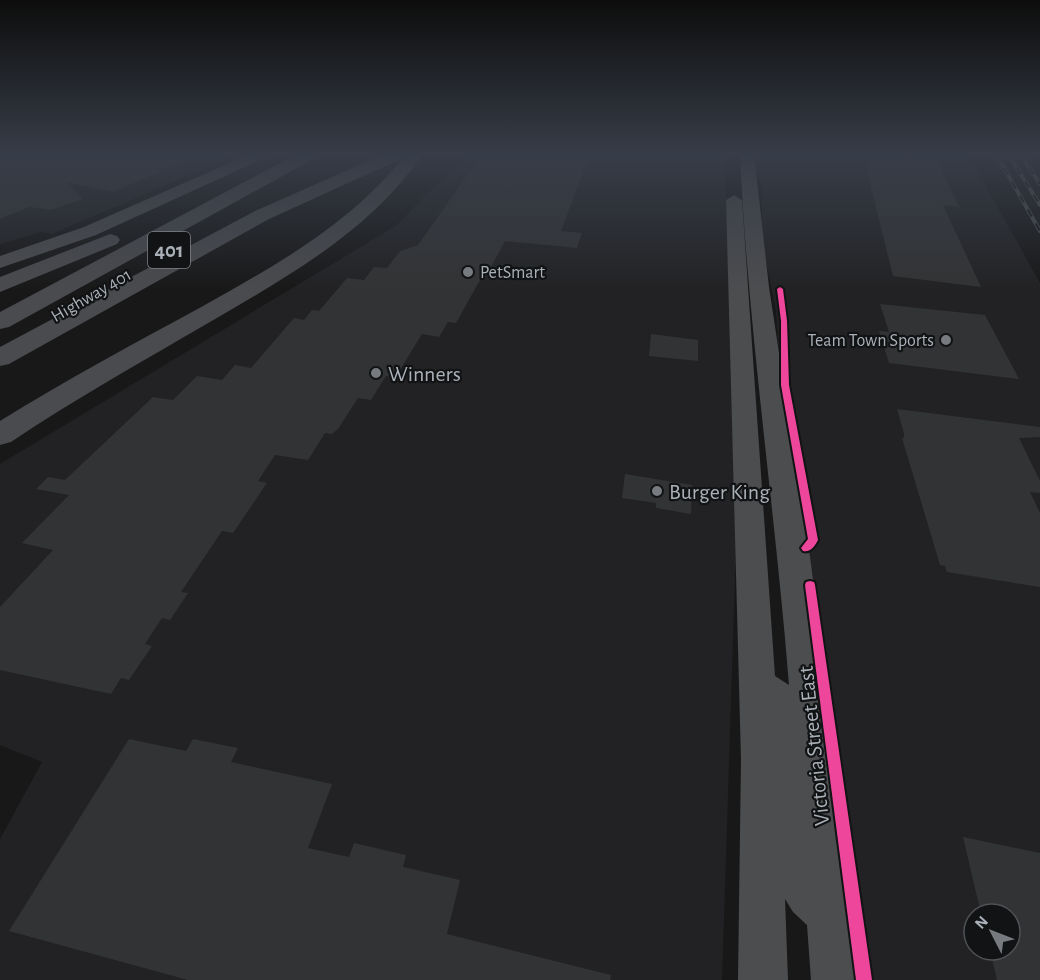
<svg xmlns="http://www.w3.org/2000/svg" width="1040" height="980" viewBox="0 0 1040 980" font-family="'Alegreya Sans',sans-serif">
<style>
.built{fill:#222224;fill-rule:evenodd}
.building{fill:#323334}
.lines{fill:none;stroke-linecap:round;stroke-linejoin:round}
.secondary{fill:#4c4d4f;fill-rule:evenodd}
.motorway{fill:#4a4b4e;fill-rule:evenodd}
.rail-casing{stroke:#4d4f51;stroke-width:4}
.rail{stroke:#121314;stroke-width:2;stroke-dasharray:8;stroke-linecap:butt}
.cycleway-casing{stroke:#121314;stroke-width:4}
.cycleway{fill:#ed469a;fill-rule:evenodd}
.poi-dot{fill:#777b80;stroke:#121314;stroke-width:2}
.labels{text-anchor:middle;stroke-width:4.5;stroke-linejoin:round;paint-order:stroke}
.far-poi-label{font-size:18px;fill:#aab0b8;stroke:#121314;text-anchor:start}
.far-street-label{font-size:18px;fill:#aab0b8;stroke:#121314}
.shield{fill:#121314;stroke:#7c8187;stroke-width:1.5}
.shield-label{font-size:21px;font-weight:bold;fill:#aab0b8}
.poi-label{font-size:22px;fill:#aab0b8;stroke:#121314;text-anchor:start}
.street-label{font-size:22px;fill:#aab0b8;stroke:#121314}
</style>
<rect width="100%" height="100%" fill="#181818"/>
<g class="built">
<polygon points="0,154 232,154 196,172 52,234 41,232 0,244"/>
<polygon points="466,154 724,154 733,375 736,545 722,980 0,980 0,839 42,762 0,745 0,464 397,225"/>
<path d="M752,154h216l72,129v697h-192l-69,-629 -3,-40 -14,-70v-55zM974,914h36v36h-36z"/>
</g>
<g class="building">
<polygon points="0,154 203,154 113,192 66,182 83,199 51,210 29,207 0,219"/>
<polygon points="482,154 590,154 561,231 582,233 577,248 505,241 484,280 480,280 456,323 448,322 439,337 422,334 395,378 386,376 371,400 358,398 338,429 332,434 325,433 308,460 275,455 258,481 267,483 233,533 222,531 181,592 188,593 170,620 162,618 145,644 152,646 129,680 121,678 111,694 0,670 0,607 53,550 22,543 69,495 36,489 48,477 65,480 153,397 173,400 197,376 222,380 235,365 251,368 294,318 304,320 312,310 319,311 347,278 364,280 374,267 387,268 400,251 418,245"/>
<polygon points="863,155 938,162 959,207 943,205 981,287 893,276"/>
<polygon points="880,304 985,315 1019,379 889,363 879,331 889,332"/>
<polygon points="651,334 698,340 698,361 649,356"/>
<polygon points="897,409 1040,427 1040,437 1019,438 1040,481 1040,493 1030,492 1040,513 1040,587 947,572 945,566 940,565 902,438 904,438 904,433"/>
<polygon points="625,474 692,485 691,514 656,508 656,503 622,498"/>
<polygon points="129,739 186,751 193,739 238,748 231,762 332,784 308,848 349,857 354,843 406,855 403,867 460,880 447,934 611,975 610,980 188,980 9,931"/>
<polygon points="963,837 1040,853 1040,980 997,980 990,950 1010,950 1010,914 981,914"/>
</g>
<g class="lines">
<g class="secondary">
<polygon points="250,154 269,154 267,157 96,235 0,268 0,256 84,227"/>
<path d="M740,154h14l15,133 42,277 50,416h-50l-4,-55 -14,-13 -8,-13 3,81h-50l3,-220 -15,-560 8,-5 8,5 33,476 14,9c-14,-177 -41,-354 -49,-531z"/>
</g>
<g class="motorway">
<polygon points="297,154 317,154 315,158 9,327 0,329 0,312"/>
<polygon points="384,154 405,154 403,158 269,219 9,364 0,366 0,347 255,211"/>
<path d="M406,154h17c-53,77 -133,121 -213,168 -67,39 -135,77 -199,120l-11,3v-24c66,-41 135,-78 203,-115 75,-42 149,-83 203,-152z"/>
<polygon points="110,234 117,236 120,240 117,244 0,292 0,277"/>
</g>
<defs>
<g id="rail">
<polyline points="996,154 1040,231"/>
<polyline points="1008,154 1040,205"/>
<polyline points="1020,154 1040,184"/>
</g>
</defs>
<use href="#rail" class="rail-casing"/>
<use href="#rail" class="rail"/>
<defs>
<g id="cycleway">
<path d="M780,287l3,2 4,32 2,64 29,155c-3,6 -8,13 -15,11l-2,-3 7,-9 -27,-154v-64l-4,-32z"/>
<polygon points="810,581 814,582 815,585 872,980 856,980 805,585 806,582"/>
</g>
</defs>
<use href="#cycleway" class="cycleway-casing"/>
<use href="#cycleway" class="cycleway"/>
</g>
<linearGradient id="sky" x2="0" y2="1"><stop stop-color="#0d0d0d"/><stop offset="0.53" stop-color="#373d48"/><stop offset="1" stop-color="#373d48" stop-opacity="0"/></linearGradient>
<rect width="1040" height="291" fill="url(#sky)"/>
<g class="poi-dot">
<circle cx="468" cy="272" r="6"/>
<circle cx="946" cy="340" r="6"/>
<circle cx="376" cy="373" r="6"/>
<circle cx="657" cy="491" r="6"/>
</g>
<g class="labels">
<g class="far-poi-label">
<text x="480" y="278">PetSmart</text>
<text x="934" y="346" text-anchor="end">Team Town Sports</text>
</g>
<g class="far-street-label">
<text transform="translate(91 295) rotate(-30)" y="6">Highway 401</text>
</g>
<rect class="shield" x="148" y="232" width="42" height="36" rx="4.5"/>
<g class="shield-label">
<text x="169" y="257">401</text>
</g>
<g class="poi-label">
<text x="388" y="381">Winners</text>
<text x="669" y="499">Burger King</text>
</g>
<g class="street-label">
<text transform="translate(813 746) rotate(-96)" y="8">Victoria Street East</text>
</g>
</g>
<g transform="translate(992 932) rotate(312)"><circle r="28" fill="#121314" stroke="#4f5256" stroke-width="1.5"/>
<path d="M0-4.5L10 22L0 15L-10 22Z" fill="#777b80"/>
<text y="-9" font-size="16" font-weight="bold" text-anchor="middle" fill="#aab0b8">N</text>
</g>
</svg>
